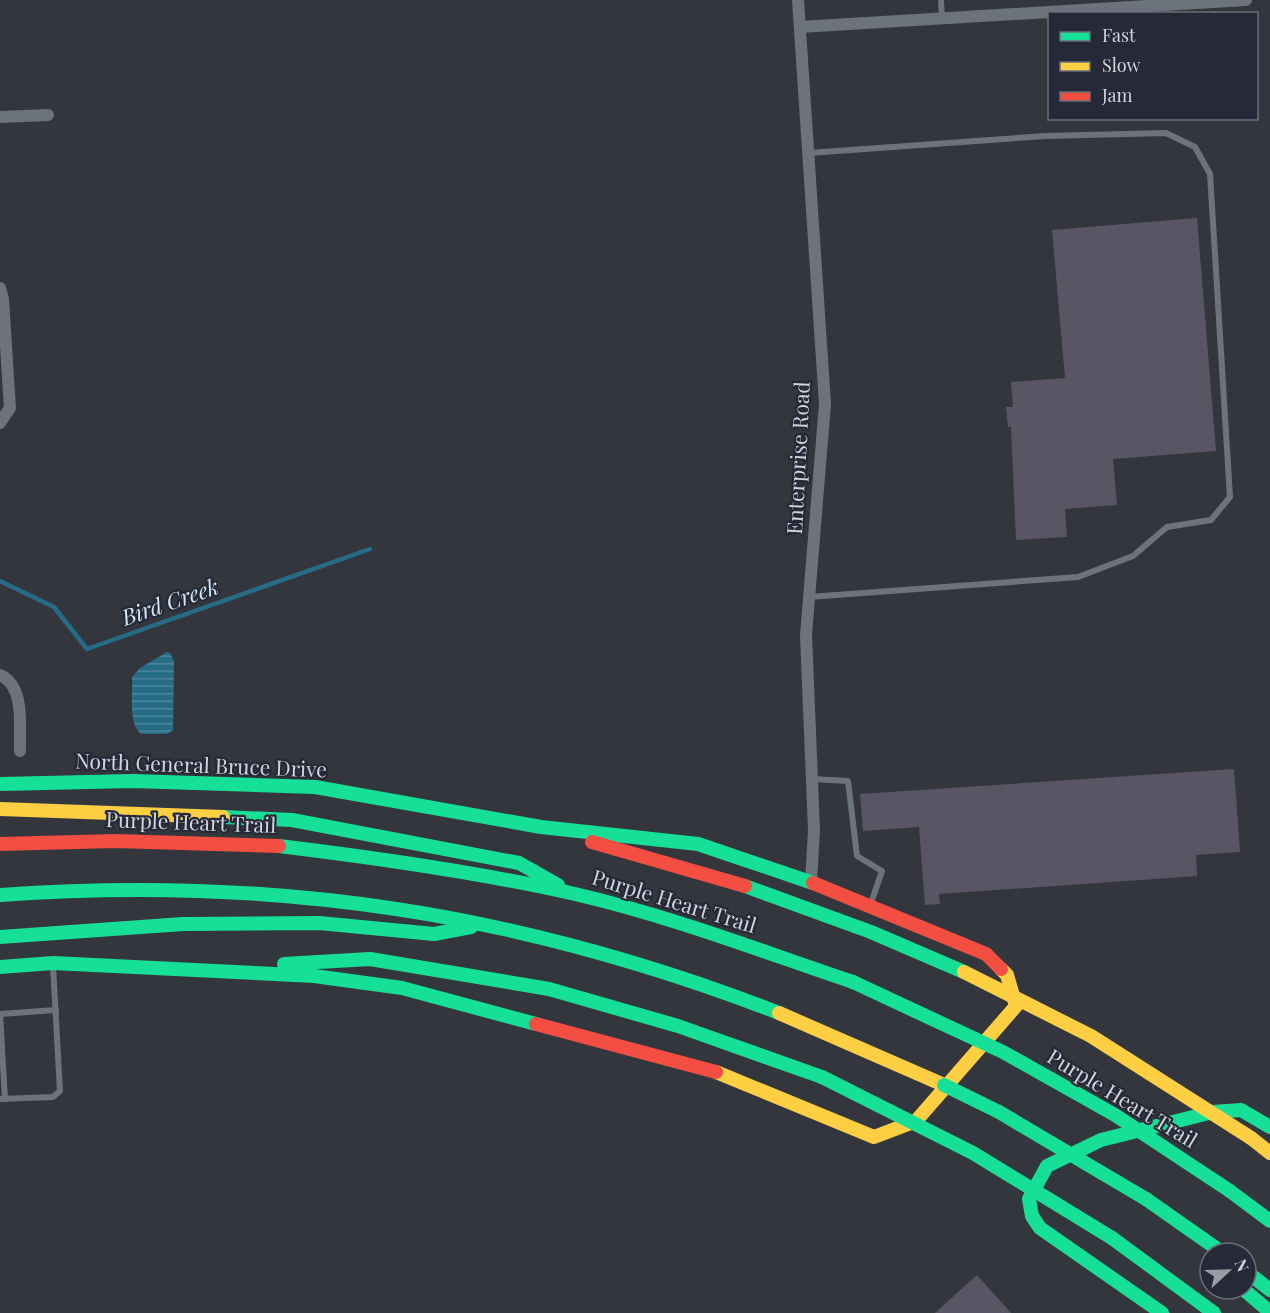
<svg xmlns="http://www.w3.org/2000/svg" width="1270" height="1313" viewBox="0 0 1270 1313" font-family="'Playfair Display',serif">
<style>
.water{fill:url(#water-rules)}
.lines{fill:none;stroke-linecap:round;stroke-linejoin:round}
.stream{stroke:#266c87;stroke-width:4.5}
.building{fill:#595565}
.lane{stroke:#6c737c;stroke-width:6}
.street{stroke:#6c737c;stroke-width:12}
.fast{stroke:#16e098;stroke-width:14}
.slow{stroke:#ffcf43;stroke-width:14}
.jam{stroke:#f24e42;stroke-width:14}
.fast-bridge{stroke:#16e098;stroke-width:14}
.slow-bridge{stroke:#ffcf43;stroke-width:14}
.labels{text-anchor:middle;stroke-width:4.5;stroke-linejoin:round;paint-order:stroke}
.street-label{font-size:21px;fill:#d2d4dd;stroke:#262937}
.water-label{font-size:22px;font-style:italic;fill:#d1e7f1;stroke:#262937}
</style>
<defs>
<pattern id="water-rules" width="6" height="5" patternUnits="userSpaceOnUse" patternTransform="scale(1.5)"><rect width="6" height="5" fill="#266c87"/><path d="M0 2.5h6" fill="none" stroke="#4f879d"/></pattern>
</defs>
<rect width="100%" height="100%" fill="#34363d"/>
<path class="water" d="M167,652l3,1 4,8 -1,69 -6,4h-26c-13,-11 -8,-41 -9,-57l8,-9z"/>
<g class="lines">
<polyline class="stream" points="0,581 54,607 87,649 370,549"/>
</g>
<g class="building">
<polygon points="1197,218 1216,451 1113,459 1117,505 1065,509 1067,537 1016,540 1011,427 1008,427 1006,407 1013,407 1011,382 1065,378 1052,230"/>
<polygon points="1234,769 1240,852 1196,855 1197,876 939,894 940,904 925,905 919,827 863,831 860,794"/>
<polygon points="977,1275 1011,1313 935,1313"/>
</g>
<g class="lines">
<g class="lane">
<polyline points="941,0 942,19"/>
<polyline points="809,153 1045,136 1166,133 1195,147 1210,174 1230,497 1211,520 1167,527 1133,556 1078,577 809,597"/>
<polyline points="812,779 848,781 857,856 882,871 871,903"/>
<polyline points="0,1014 5,1099"/>
<polyline points="0,1014 56,1010"/>
<polyline points="0,1099 53,1097 60,1091 53,966"/>
</g>
<g class="street">
<polyline points="798,0 825,404 806,635 814,830 811,882"/>
<polyline points="800,27 1246,0"/>
<polyline points="0,117 48,115"/>
<polyline points="0,288 3,299 10,408 0,423"/>
<path d="M0,675c26,11 19,53 20,76"/>
</g>
<g class="fast">
<polyline points="0,784 133,781 315,787 541,827 698,844 813,883"/>
<polyline points="223,817 292,820 519,863 558,885"/>
<path d="M279,846c99,12 199,26 296,48 95,22 186,57 278,88"/>
<polyline points="745,886 871,932 964,972"/>
<path d="M0,895c276,-20 521,18 779,118"/>
<polyline points="0,937 183,924 319,923 434,934 471,927"/>
<polyline points="284,964 370,959 549,989 678,1026 822,1077"/>
<polyline points="0,967 53,963 314,976 402,988 536,1024"/>
<polyline points="1230,1191 1270,1221"/>
<polyline points="1146,1199 1223,1253"/>
<polyline points="1112,1238 1214,1313"/>
<polyline points="1246,1271 1270,1290"/>
<polyline points="1243,1289 1270,1312"/>
<polyline points="1162,1313 1040,1228 1032,1216 1029,1199 1047,1166 1101,1140 1213,1112 1241,1110 1270,1127"/>
</g>
<g class="slow">
<polyline points="0,809 223,817"/>
<polyline points="779,1013 944,1085"/>
<polyline points="716,1072 874,1137 916,1121 1016,1006 1007,975 1001,969"/>
<polyline points="1251,1138 1270,1153"/>
</g>
<g class="jam">
<polyline points="592,842 745,886"/>
<polyline points="0,844 115,841 279,846"/>
<polyline points="813,883 986,954 1001,969"/>
<polyline points="536,1024 716,1072"/>
</g>
<g class="fast-bridge">
<polyline points="853,982 1003,1052 1115,1115 1230,1191"/>
<polyline points="822,1077 973,1153 1112,1238"/>
<polyline points="944,1085 999,1112 1146,1199"/>
</g>
<polyline class="slow-bridge" points="964,972 1091,1036 1251,1138"/>
</g>
<g class="labels">
<g class="street-label">
<text transform="translate(799 458) rotate(-87)" y="7">Enterprise Road</text>
<text transform="translate(201 766) rotate(2)" y="7">North General Bruce Drive</text>
<text transform="translate(191 823) rotate(2)" y="7">Purple Heart Trail</text>
<text transform="translate(674 902) rotate(17)" y="7">Purple Heart Trail</text>
<text transform="translate(1122 1099) rotate(31)" y="7">Purple Heart Trail</text>
</g>
<g class="water-label">
<text transform="translate(170 602) rotate(-19)" y="8">Bird Creek</text>
</g>
</g>
<rect x="1048" y="12" width="210" height="108" fill="#262937" stroke="#6b6d79" stroke-width="1.5"/>
<rect x="1060" y="32" width="30" height="9" fill="#16e098" stroke="#6b6d79" stroke-width="1.5"/>
<text x="1102" y="42" font-size="18" fill="#d2d4dd">Fast</text>
<rect x="1060" y="62" width="30" height="9" fill="#ffcf43" stroke="#6b6d79" stroke-width="1.5"/>
<text x="1102" y="72" font-size="18" fill="#d2d4dd">Slow</text>
<rect x="1060" y="92" width="30" height="9" fill="#f24e42" stroke="#6b6d79" stroke-width="1.5"/>
<text x="1102" y="102" font-size="18" fill="#d2d4dd">Jam</text>
<g transform="translate(1228 1271) rotate(68)"><circle r="28" fill="#262937" stroke="#6b6d79" stroke-width="1.5"/>
<path d="M0-4.5L10 22L0 15L-10 22Z" fill="#9b9da5"/>
<text y="-9" font-size="16" font-weight="bold" text-anchor="middle" fill="#d2d4dd">N</text>
</g>
</svg>
